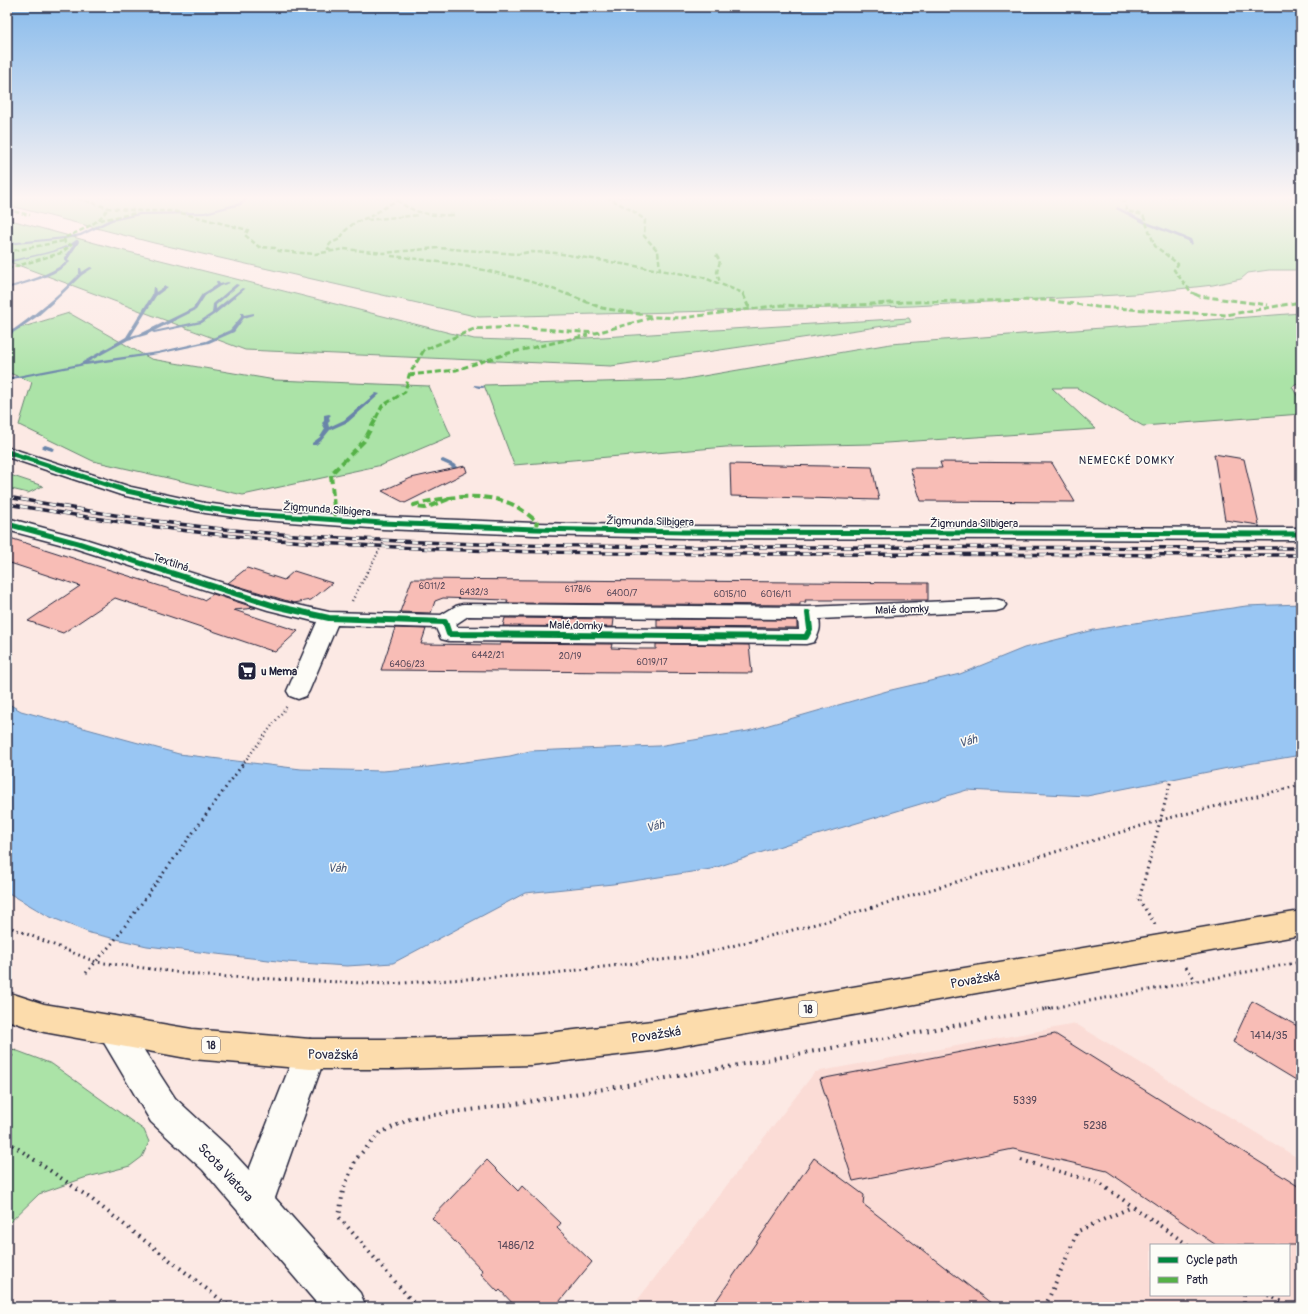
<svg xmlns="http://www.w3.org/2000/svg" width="1308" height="1314" viewBox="0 0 1308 1314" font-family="Pangolin,sans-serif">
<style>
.built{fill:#fbdcd6;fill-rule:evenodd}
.green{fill:#abe3a7;stroke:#668271}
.water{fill:#99c6f3;stroke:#6984a9}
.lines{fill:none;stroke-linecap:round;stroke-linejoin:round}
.stream{fill:#6984a9;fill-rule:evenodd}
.building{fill:#f8bdb6;stroke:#22223b}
.street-casing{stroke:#22223b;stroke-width:3}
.primary-casing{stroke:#22223b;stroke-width:3}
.path-far3{stroke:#22223b;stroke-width:2;stroke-dasharray:1 2.5;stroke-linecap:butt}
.path-far2{stroke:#22223b;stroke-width:2.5;stroke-dasharray:1 3;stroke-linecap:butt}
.path-far1{stroke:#22223b;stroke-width:3;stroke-dasharray:1.5 4;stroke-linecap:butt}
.path{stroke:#22223b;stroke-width:4;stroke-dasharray:1.5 5;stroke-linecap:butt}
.street{fill:#fdfcf7;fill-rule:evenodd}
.primary{fill:#fcdcac;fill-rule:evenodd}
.rail-casing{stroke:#22223b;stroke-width:3.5}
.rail{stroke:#fdfcf7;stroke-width:2.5;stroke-dasharray:7;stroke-linecap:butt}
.quiet-far2{stroke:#55b146;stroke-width:2.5;stroke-dasharray:5 2.5;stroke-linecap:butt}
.quiet-far1{stroke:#55b146;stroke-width:3;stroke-dasharray:6 3;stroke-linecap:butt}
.quiet{stroke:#55b146;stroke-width:4;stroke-dasharray:8 4;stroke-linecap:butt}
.cycleway-far1-casing{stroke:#fdfcf7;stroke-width:7}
.cycleway-casing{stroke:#fdfcf7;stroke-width:8}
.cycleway-far1{stroke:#00873e;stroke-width:5}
.cycleway{stroke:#00873e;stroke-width:6}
.labels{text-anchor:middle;stroke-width:3;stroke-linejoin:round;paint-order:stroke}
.number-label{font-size:9px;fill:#58495a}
.shield{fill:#fdfcf7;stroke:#646373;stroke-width:1}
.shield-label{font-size:10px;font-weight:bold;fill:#22223b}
.far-quarter-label{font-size:11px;letter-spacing:1px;fill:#22223b;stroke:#fdfcf7}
.street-label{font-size:11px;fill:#22223b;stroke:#fdfcf7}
.poi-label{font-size:11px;font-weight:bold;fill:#22223b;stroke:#fdfcf7;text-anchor:start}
.near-number-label{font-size:11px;fill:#58495a}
.water-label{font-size:12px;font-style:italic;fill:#4c5b7b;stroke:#fdfcf7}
.near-street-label{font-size:13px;fill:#22223b;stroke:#fdfcf7}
</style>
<rect width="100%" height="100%" fill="#fce9e4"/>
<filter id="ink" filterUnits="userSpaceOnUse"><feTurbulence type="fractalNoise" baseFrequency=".025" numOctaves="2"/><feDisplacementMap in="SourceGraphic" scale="8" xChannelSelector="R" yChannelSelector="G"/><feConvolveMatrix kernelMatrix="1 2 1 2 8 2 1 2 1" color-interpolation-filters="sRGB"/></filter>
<g filter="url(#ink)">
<path class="built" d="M1076,1024l225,136v147h-669l183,-235zM1151,1245h138v50h-138z"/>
<g class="green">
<polygon points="7,197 1301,197 1301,270 1269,270 1248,273 1241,279 1213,285 1135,294 913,306 479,317 154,243 7,205"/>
<polygon points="7,219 117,249 474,339 538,341 909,318 911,322 611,366 245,350 7,261"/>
<polygon points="69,313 151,359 275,380 429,386 451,436 382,465 243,495 93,461 19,425 32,382 7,372 7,332"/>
<polygon points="1301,313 1301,382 1292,387 1301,402 1301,414 1143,426 1077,388 1052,388 1096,429 871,444 726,447 514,465 484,385 680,380 890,344"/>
<polygon points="7,474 43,486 28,493 7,488"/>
<polygon points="7,1047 52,1064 144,1130 149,1142 142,1157 130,1166 84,1178 39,1194 7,1225"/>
</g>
<polygon class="water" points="1301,604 1301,755 1248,764 1087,796 967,790 787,844 711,869 613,884 525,893 393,963 347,966 286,962 147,946 90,933 48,916 7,892 7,703 21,711 179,754 301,769 383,771 428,767 510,756 530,751 658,746 748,731 887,691 960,674 1024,648 1094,630 1165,618 1246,606"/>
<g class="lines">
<g class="stream">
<polygon points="246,197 250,197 241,205 205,214 140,215 112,221 81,236 65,239 7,245 7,243 65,237 80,234 110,219 140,213 205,212 239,203"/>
<polygon points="1117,207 1147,222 1191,239 1193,244 1190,245 1188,241 1145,224 1116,209"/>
<path d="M76,240h2l1,2 -11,17 2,3c-16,15 -42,21 -63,27v-2c20,-6 42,-12 59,-25l-2,-3 9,-14 -19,7 -47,11v-2c17,-4 57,-10 69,-21z"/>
<path d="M90,267l3,1 -11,7 -26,25 -18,16 -31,21v-3c26,-18 50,-38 72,-60v-6h2l1,4z"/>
<polygon points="216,281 218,281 220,284 228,282 230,283 220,286 205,296 196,310 154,331 200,321 212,313 213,304 236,284 239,285 216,305 216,309 242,288 245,289 215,314 202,323 154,333 152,332 146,335 128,340 88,362 158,352 206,341 230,330 241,317 241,313 243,313 244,315 254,313 254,315 244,318 234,332 209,343 158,354 86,365 84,365 80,366 7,380 7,378 79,364 126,337 152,295 153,287 155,287 156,292 165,286 168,287 156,296 131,336 142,333 193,308 202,294 217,285"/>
<path d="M474,385l9,1 2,1c-2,2 -9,1 -11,-1z"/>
<polygon points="376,393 380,394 348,422 330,430 321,441 316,445 312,445 312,443 320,437 325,429 322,423 324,421 324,415 329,414 331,415 329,417 330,421 328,423 329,427 344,420"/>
<polygon points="45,445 54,448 55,449 52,451 43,448 42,447"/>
<polygon points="443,459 454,464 462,472 462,474 458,474 450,466 441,462 441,460"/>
</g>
</g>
<g class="building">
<polygon points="1214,454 1244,459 1259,525 1225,520"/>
<polygon points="940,462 1052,463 1075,502 921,501 910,468 942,468"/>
<polygon points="730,464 872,467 879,500 731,496"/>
<polygon points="465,466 467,472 405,503 382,491 411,478"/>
<polygon points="7,537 204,600 213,594 256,608 234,610 298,631 275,652 115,598 63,633 28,621 80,586 7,562"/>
<polygon points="247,568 284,580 294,571 332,583 311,600 294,603 228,583"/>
<polygon points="412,579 928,583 928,600 805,600 806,602 800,602 800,605 507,603 508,600 443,598 435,601 431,613 400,612"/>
<polygon points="505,618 614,619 613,627 503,626"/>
<polygon points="657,619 797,620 797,628 657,627"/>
<polygon points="395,628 426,629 421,644 500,645 500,643 612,644 611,648 637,649 656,649 656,644 749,645 752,673 381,670"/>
<polygon points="1252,1001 1301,1028 1301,1083 1233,1042"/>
<polygon points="1055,1034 1301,1188 1301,1245 1216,1245 1107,1171 1013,1149 853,1181 820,1079"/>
<polygon points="814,1158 864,1195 863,1204 996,1307 712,1307"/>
<polygon points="487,1160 518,1191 522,1186 561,1223 557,1228 592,1262 555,1307 516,1307 500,1290 498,1292 481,1274 483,1271 432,1218"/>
</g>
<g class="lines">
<defs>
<g id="street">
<polygon points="7,447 131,487 205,503 249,509 383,517 535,523 684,526 1301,528 1301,540 684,538 535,535 383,529 249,519 205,513 121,495 7,457"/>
<path d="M7,518l78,21 195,62 49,11 112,3 15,-9 7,-2 345,3 188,-8 7,2 3,4 -3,4 -7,2 -177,8c2,10 0,14 -5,23l-8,2 -357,-3 -8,-2 -5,-11 -99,-3 -28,66 -3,5 -8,3 -8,-3 -3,-5 30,-69 -49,-12 -197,-63 -64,-17zM468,616l330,3 1,10v1l-342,-3 -1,-3z"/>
<polygon points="114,1016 125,1021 175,1098 227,1146 249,1170 299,1043 310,1039 321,1043 326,1054 275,1198 360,1293 366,1307 320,1307 203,1170 151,1122 103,1041 98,1031 103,1021"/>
</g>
<polygon id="primary" points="1301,911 1301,935 652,1051 531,1065 395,1069 310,1069 192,1059 44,1032 7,1020 7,992 44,1004 192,1029 310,1039 395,1039 531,1035 652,1021"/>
</defs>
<use href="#street" class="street-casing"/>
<use href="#primary" class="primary-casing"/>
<polyline class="path-far3" points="368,572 384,541"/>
<g class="path-far2">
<polyline points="352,601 368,571"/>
<polyline points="242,765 287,706"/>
</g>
<g class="path-far1">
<polyline points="1155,924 1139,900 1171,780"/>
<polyline points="7,926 96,962 207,976 387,984 546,974 694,956 827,921 1161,820 1301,785"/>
<polyline points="1186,967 1196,981"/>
<polyline points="86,973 114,941 243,764"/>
<polyline points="1046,1009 1301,962"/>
</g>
<g class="path">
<polyline points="7,1061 15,1050"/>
<polyline points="7,1141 90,1198 230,1307"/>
<polyline points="1021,1160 1099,1183 1188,1245"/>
<polyline points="1244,1295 1244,1307"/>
<polyline points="1268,1295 1293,1307"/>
<polyline points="417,1307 339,1217 343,1190 356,1159 380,1133 412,1118 522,1103 656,1080 1051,1008"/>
<polyline points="1045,1307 1078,1231 1132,1207"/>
</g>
<use href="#street" class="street"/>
<use href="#primary" class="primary"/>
<defs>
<g id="rail">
<path d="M7,497c75,13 150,26 226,33 190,17 382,17 573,17 165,0 330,1 495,1"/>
<path d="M7,504c90,15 180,29 271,36 174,13 347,14 521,14 167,0 335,1 502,1"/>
</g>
</defs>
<use href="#rail" class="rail-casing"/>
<use href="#rail" class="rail"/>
<g class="quiet-far2">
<polyline points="63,197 84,200 108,208 142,211 173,211 248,230 245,235 259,247 275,248 279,251 315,254 344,249 383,253 438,248 518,254"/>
<polyline points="606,197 633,211 645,220 644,236 658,251 660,270"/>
<polyline points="1115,197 1125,202 1127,211 1143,215 1155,246 1178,264 1174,270 1191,292 1197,295"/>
<path d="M397,200c17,14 35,16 57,15"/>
<polyline points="7,210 30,215"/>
<polyline points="449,215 454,215"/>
<polyline points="100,220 137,213"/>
<polyline points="367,220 419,215"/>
<polyline points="331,251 327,248 331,243 340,239 345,231 354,223 371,216 397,200 398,197"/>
<polyline points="7,252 64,241"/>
<polyline points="528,252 518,254 532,252 556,253 702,277 743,293 744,295"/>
<polyline points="716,255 720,261 717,272 720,283"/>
<path d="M391,256c60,6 122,17 178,39"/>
<path d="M7,269l54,-16 10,-8 -6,-2 -1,-5c17,-8 34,-13 44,-30"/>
</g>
<g class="quiet-far1">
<polyline points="567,294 602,308 651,316"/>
<polyline points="743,294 748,306 753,308"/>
<polyline points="1195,294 1199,296 1268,305"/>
<polyline points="409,375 456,370 509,353 588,335"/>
<polyline points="376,418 382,406 405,392 409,375 424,350 474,329 514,327 596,333 654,317 682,318 781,305 823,307 906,302 1046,300 1097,307 1226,315 1301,302"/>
</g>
<g class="quiet">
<path d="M449,499l-24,9 -10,-1 -1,-2c28,-8 67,-13 95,-2 10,4 20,12 28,19l-2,7"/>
<polyline points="335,519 331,474 364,441 377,417"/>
</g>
<defs>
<g id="cycleway-far1">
<polyline points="7,452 127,491 205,508 249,514 383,523 535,529 684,532 1301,534"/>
<polyline points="7,524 78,543 168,572"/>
</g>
<polyline id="cycleway" points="165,571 275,606 329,618 445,622 449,634 806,637 810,629 808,613"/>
</defs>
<use href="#cycleway-far1" class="cycleway-far1-casing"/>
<use href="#cycleway" class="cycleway-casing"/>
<use href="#cycleway-far1" class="cycleway-far1"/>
<use href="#cycleway" class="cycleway"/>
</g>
</g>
<linearGradient id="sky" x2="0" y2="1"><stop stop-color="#88bbec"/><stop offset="0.52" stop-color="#fef5f3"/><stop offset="1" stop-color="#fef5f3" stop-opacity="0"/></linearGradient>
<rect width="1308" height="381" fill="url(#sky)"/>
<defs>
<symbol id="supermarket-square" viewBox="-11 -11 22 22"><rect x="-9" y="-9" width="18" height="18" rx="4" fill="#22223b" stroke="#fdfcf7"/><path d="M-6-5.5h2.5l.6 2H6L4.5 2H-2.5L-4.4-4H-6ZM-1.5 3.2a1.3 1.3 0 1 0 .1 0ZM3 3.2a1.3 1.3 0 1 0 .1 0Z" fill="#fff"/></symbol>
</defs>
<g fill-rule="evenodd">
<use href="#supermarket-square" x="236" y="660" width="22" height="22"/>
</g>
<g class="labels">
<g class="number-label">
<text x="432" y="589">6011/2</text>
<text x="578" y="592">6178/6</text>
<text x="474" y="595">6432/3</text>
<text x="622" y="596">6400/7</text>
<text x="730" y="597">6015/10</text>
<text x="776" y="597">6016/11</text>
<text x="488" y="658">6442/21</text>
<text x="570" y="659">20/19</text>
<text x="652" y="665">6019/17</text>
<text x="407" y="667">6406/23</text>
</g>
<g class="shield">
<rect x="799" y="1001" width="18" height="16" rx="3"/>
<rect x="202" y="1037" width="18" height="16" rx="3"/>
</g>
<g class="shield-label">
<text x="808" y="1013">18</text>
<text x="211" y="1049">18</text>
</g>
<g class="far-quarter-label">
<text x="1127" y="464">NEMECKÉ DOMKY</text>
</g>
<g class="street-label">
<text transform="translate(327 509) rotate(4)" y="4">Žigmunda Silbigera</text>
<text transform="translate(650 521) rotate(1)" y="4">Žigmunda Silbigera</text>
<text x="974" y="527">Žigmunda Silbigera</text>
<text transform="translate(171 562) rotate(18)" y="4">Textilná</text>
<text transform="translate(902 609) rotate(-2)" y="4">Malé domky</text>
<text transform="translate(576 625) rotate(1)" y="4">Malé domky</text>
</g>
<g class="poi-label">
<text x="261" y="675">u Mema</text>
</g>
<g class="near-number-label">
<text x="1269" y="1039">1414/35</text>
<text x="1025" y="1104">5339</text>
<text x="1095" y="1129">5238</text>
<text x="516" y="1249">1486/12</text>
</g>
<g class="water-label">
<text transform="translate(968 741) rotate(-16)" y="4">Váh</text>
<text transform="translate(655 826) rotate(-15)" y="4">Váh</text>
<text x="337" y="872">Váh</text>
</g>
<g class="near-street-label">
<text transform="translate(975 979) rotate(-10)" y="5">Považská</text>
<text transform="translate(656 1034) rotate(-9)" y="5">Považská</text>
<text transform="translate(333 1054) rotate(1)" y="5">Považská</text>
<text transform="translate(226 1172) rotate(47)" y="5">Scota Viatora</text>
</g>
</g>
<rect width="1308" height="1314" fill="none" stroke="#fdfcf7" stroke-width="24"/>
<rect x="12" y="12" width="1284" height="1290" fill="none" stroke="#22223b" stroke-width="1.5" filter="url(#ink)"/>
<rect x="1150" y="1244" width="140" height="52" fill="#fdfcf7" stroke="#a5a5ac"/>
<rect x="1158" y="1257" width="20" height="6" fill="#00873e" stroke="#a5a5ac"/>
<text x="1186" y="1264" font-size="12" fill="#22223b">Cycle path</text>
<rect x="1158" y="1277" width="20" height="6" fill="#55b146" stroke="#a5a5ac"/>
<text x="1186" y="1284" font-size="12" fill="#22223b">Path</text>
</svg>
